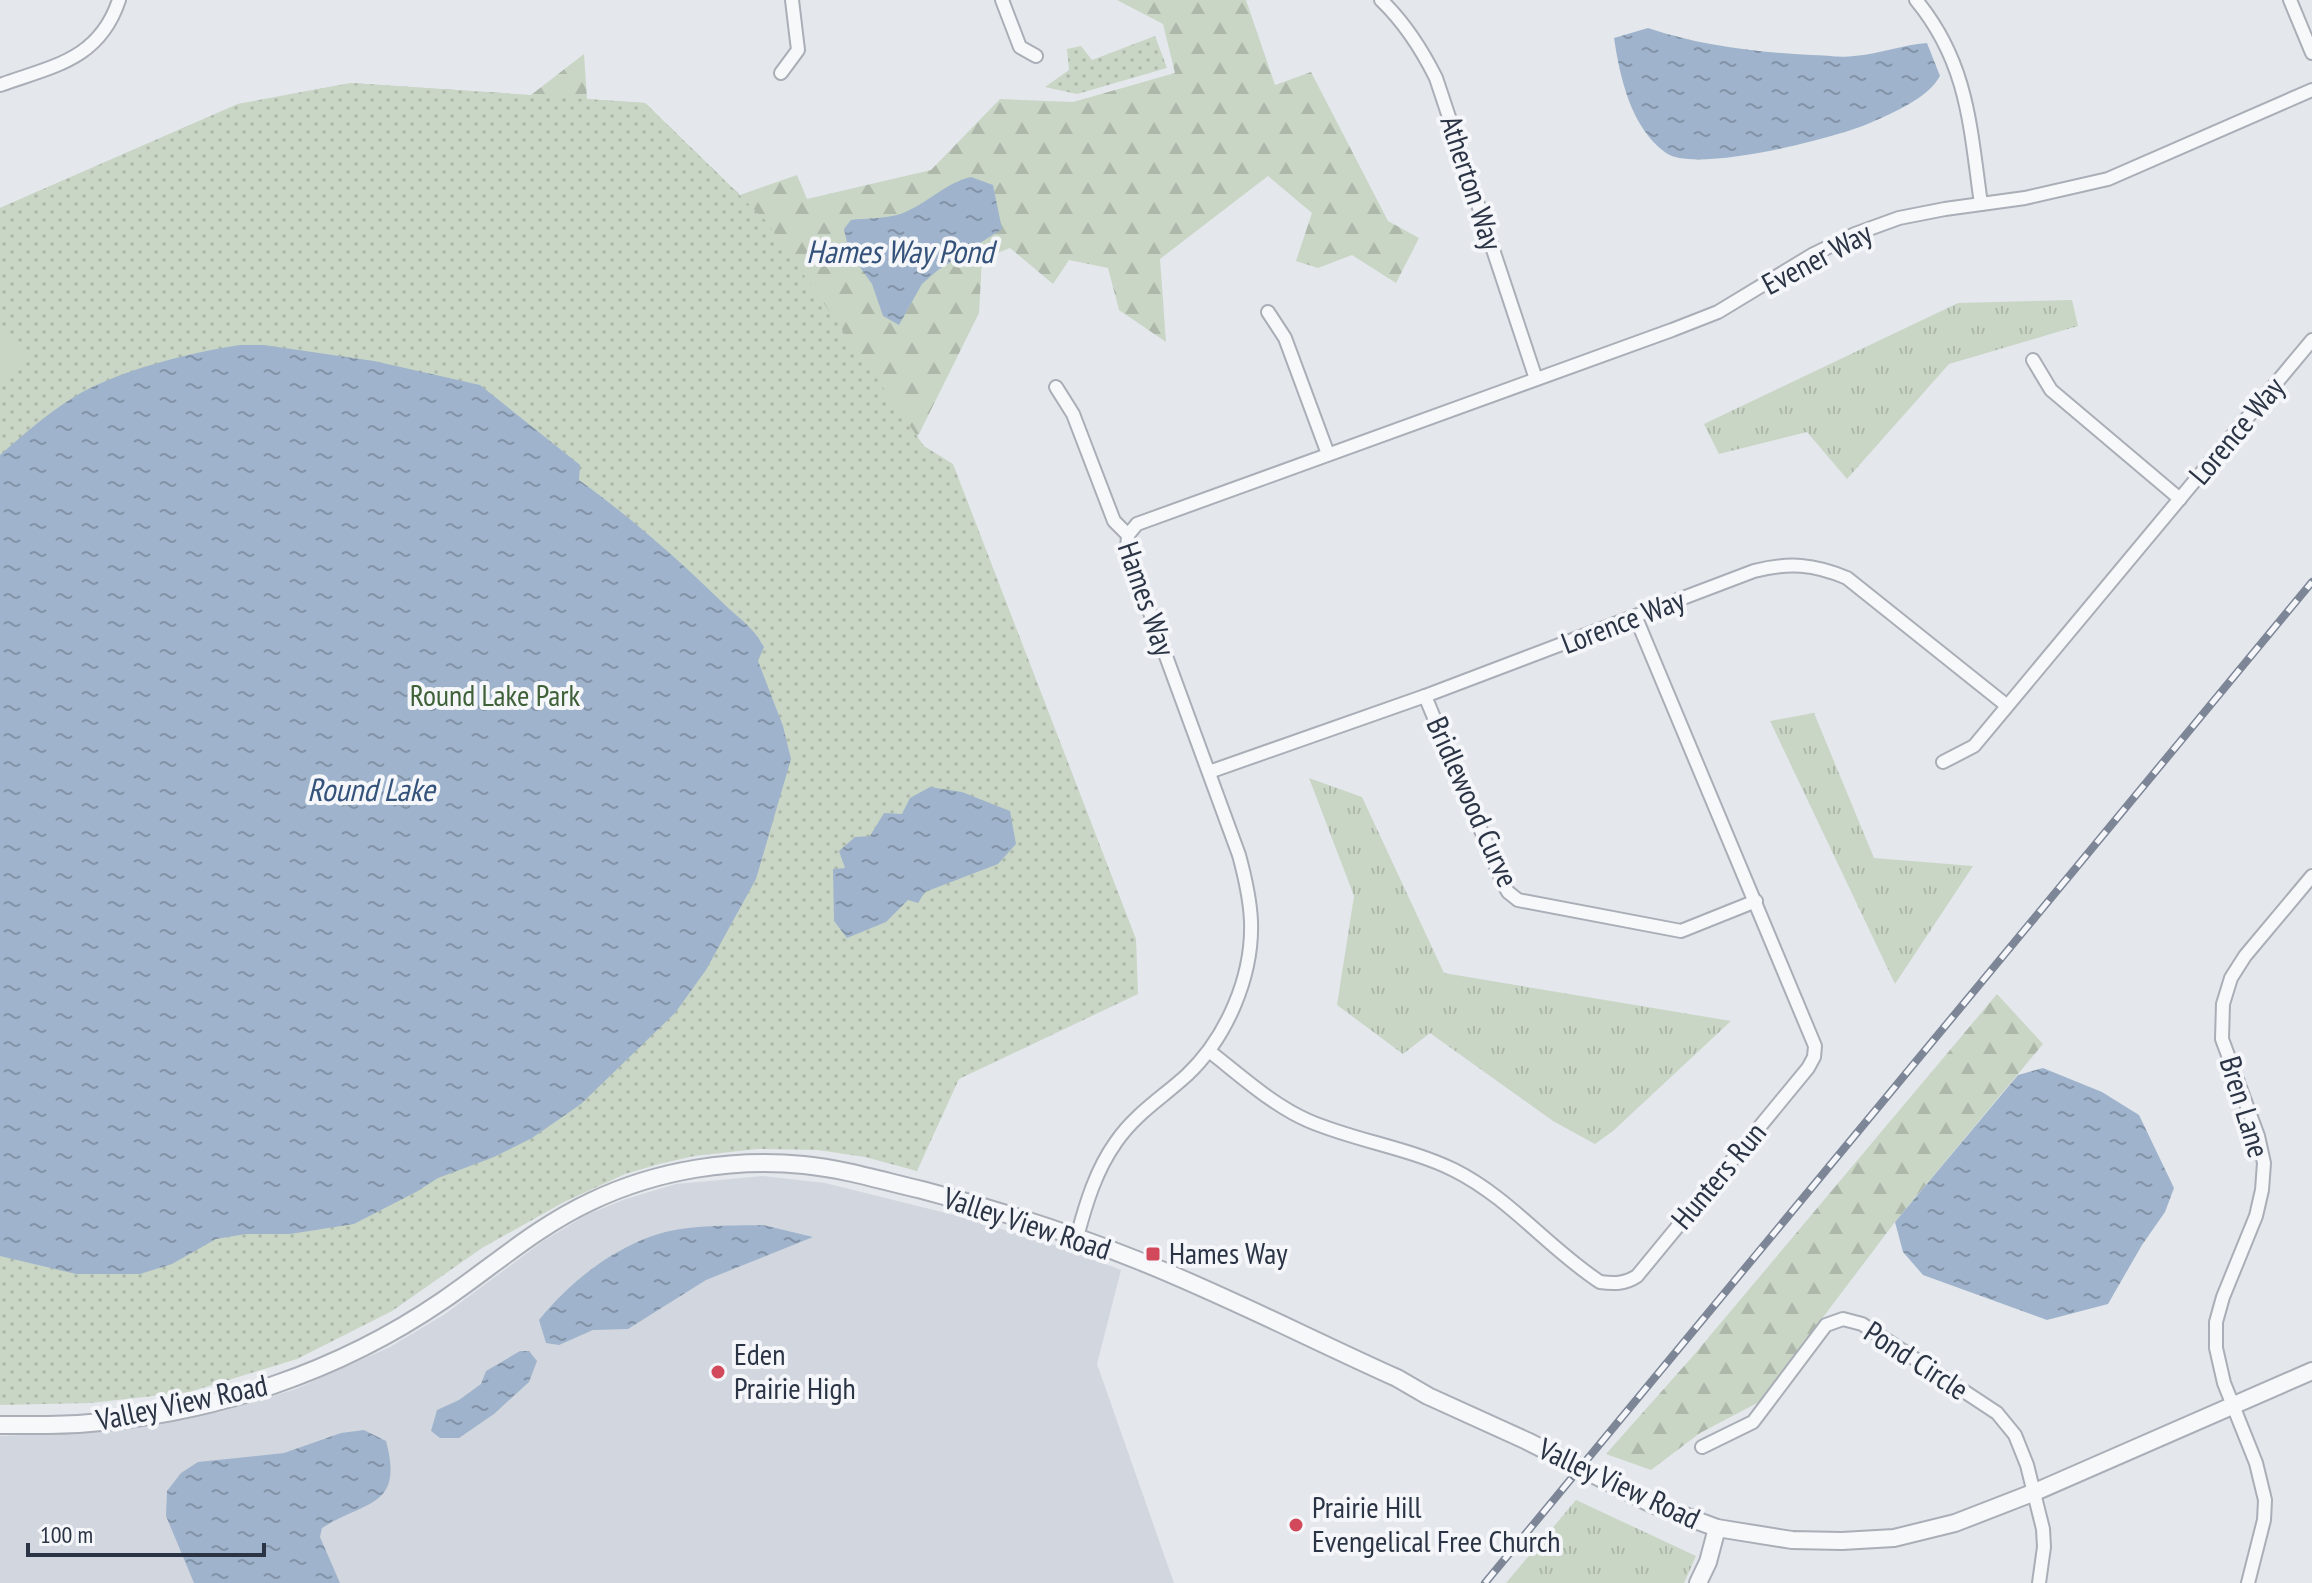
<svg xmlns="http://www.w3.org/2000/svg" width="2312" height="1583" viewBox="0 0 2312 1583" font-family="'PT Sans Narrow',sans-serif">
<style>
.built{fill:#d2d6de}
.grass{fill:url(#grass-tufts)}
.forest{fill:url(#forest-firs)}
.park{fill:url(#park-dots)}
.pitch{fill:#c9d6c5}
.water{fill:url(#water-ripples)}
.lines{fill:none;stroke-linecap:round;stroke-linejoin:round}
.minor-casing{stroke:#a9aeb7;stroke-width:16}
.tertiary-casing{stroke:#a9aeb7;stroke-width:20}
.minor{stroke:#f7f8fa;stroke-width:12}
.tertiary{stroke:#f7f8fa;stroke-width:16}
.rail-casing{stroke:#7d8696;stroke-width:8}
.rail{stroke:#f4f6f9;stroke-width:5;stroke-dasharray:15;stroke-linecap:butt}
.poi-dot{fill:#d1495b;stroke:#f4f6f9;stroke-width:3}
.labels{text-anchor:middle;stroke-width:8;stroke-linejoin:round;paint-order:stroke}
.street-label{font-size:30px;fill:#2b3445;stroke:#f4f6f9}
.park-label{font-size:30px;fill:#3f6138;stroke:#f4f6f9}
.poi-label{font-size:30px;fill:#2b3445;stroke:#f4f6f9;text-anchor:start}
.water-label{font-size:32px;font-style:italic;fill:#34527a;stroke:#f4f6f9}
</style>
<defs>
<pattern id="grass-tufts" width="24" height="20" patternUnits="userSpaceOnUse" patternTransform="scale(2)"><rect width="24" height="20" fill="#c9d6c5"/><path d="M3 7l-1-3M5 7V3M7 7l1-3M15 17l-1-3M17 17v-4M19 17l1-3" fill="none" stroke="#adb8ab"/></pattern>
<pattern id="forest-firs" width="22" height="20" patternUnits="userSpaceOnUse" patternTransform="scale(2)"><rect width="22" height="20" fill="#c9d6c5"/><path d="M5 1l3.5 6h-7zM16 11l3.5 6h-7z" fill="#adb8ab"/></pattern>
<pattern id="park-dots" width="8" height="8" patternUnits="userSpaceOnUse" patternTransform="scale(2)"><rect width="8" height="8" fill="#c9d6c5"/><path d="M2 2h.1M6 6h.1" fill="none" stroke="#adb8ab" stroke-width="1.8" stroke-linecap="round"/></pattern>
<pattern id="water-ripples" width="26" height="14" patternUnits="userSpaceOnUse" patternTransform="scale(2)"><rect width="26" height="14" fill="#9fb4cc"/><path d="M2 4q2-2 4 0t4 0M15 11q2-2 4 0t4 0" fill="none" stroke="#8293a7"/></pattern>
</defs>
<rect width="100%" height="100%" fill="#e4e7ec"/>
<polygon class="built" points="763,1176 825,1183 962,1217 1058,1246 1121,1270 1097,1364 1174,1583 0,1583 0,1436 93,1432 144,1426 220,1412 296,1389 390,1347 445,1314 542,1242 586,1215 626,1199 676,1184"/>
<g class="grass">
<polygon points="2072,300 2078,326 1949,364 1847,479 1807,432 1719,454 1704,424 1958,303"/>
<polygon points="1814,713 1874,858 1973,866 1895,984 1770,721"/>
<polygon points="1309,778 1362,797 1444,973 1731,1021 1613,1131 1595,1144 1553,1121 1430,1033 1403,1054 1337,1005 1354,896"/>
<polygon points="1576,1500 1696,1556 1684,1583 1506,1583"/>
</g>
<g class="forest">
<polygon points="1117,0 1246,0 1275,85 1311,72 1388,221 1419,238 1396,283 1352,255 1318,268 1296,261 1312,213 1268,176 1160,259 1166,342 1119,310 1108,268 1069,260 1053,284 1010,248 982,259 979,313 918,436 749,481 0,208 238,104 351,83 531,95 584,54 587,99 645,103 740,195 797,175 807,199 931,170 1000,99 1073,102 1175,73 1163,24"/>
<polygon points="1997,994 2043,1044 1895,1222 1759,1402 1700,1433 1651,1470 1606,1454 1693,1356"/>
</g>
<g class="park">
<polygon points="1155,36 1167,68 1077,94 1045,87 1069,70 1067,49 1081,46 1092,60"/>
<polygon points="351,83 645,103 766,221 924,446 953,464 1136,939 1138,994 959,1079 917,1171 865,1157 818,1150 757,1149 694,1156 659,1164 625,1174 564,1202 482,1248 392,1311 297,1359 189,1392 90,1403 0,1405 0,208 238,104"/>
</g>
<polygon class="pitch" points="0,329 25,359 0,378"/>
<g class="water">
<path d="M1648,28c54,18 107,24 163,27 14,0 30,3 43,1 25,-2 48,-11 73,-13l13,33c-12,22 -47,37 -70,47 -34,15 -174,51 -204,30 -35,-25 -46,-75 -52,-115z"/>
<path d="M971,177l22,8 9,44 -64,41 -16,14 -23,41 -16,-9 -11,-32 -23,-32 -5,-23 7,-9c16,-2 37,-1 52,-7 25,-10 42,-30 68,-36z"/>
<path d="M240,345h24l110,16 106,24 100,80 -1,15c51,37 98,78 143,122 18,18 29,22 42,45l-6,14 25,65 8,33 -35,120 -50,91 -31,43 -94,91 -49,34 -38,19 -56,21 -22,14 -62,32 -64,10h-44l-30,5 -44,25 -32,10h-64l-76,-18v-801c23,-20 48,-42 74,-58 42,-26 117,-45 166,-52z"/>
<polygon points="930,787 962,792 1010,811 1016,844 998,864 925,892 918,903 908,900 886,922 847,938 834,921 833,869 845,868 839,851 855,837 870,836 884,813 902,814 910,798"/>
<polygon points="2043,1068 2102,1092 2139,1115 2174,1188 2165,1212 2142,1245 2108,1304 2047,1320 1923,1275 1903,1252 1895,1222 2018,1075"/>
<path d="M763,1225l50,12 -107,43 -78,49 -35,1 -34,15 -13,-2 -7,-23c30,-37 69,-68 113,-84 35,-12 76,-10 111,-11z"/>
<polygon points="520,1351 529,1351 537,1361 529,1382 494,1414 459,1438 440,1438 431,1431 437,1410 459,1400 481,1384 486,1371"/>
<path d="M364,1430l22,11c18,67 -20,59 -64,87l-2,9 20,46h-146l-28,-67 1,-25 14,-18 17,-11 86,-9 57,-20z"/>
</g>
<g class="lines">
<defs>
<g id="minor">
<polyline points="1002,0 1020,47 1036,56"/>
<path d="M1381,0c24,23 40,48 55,78l100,301"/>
<path d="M1916,0c52,63 54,126 65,204"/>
<polyline points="2290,0 2312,53"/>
<polyline points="781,73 798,50 792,0"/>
<path d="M0,85c53,-19 99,-25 119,-85"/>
<polyline points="1268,312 1285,338 1328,454"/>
<polyline points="2033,360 2051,390 2180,499"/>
<path d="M1056,387l17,27 41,107 14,14 -1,15 112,305c6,22 11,44 12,66 2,55 -24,116 -64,154 -24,22 -52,39 -71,67 -20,28 -30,61 -39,95"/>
<polyline points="1128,535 1137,524 1672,330 1718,312 1812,255 1855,234 1899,218 1945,209 2025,198 2108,179 2312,90"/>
<polyline points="1425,696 1502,881 1508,892 1518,900 1681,931 1756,901"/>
<polyline points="1943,762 1974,746 2312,340"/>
<path d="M1209,772l216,-76 329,-125c35,-9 60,-7 93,7l159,127"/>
<path d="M1209,1051c31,24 63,54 100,70 47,20 100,27 145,49 56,28 94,78 146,112 14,2 25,2 37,-6l171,-208 6,-11 1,-11 -179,-428"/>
<polyline points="1702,1447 1753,1422 1826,1325 1843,1319 1862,1324 1997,1413 2015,1435 2027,1465 2043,1529 2044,1547 2039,1583"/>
<polyline points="2248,1583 2264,1520 2265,1500 2256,1463 2224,1383 2216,1348 2216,1322 2223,1297 2256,1216 2262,1190 2264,1163 2258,1136 2222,1039 2223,1004 2231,978 2245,956 2312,876"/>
</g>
<g id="tertiary">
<path d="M0,1425c30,0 60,1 90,-2 125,-10 248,-51 352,-122 50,-34 94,-74 150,-100 65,-31 141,-43 212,-36 40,4 79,16 118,25 73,19 145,42 215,70 88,35 173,79 260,118l31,18 99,45 125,63 65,24 75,12 50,1 52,-3 61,-15 80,-31 277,-121"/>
<polyline points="1698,1583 1708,1562 1717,1528"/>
</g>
</defs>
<use href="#minor" class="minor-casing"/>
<use href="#tertiary" class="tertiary-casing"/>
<use href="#minor" class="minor"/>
<use href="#tertiary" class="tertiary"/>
<defs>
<polyline id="rail" points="1485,1583 2312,582"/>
</defs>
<use href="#rail" class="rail-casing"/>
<use href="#rail" class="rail"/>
</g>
<g class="poi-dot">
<rect x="1145" y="1246" width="16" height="16" rx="4"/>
<circle cx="718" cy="1372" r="8"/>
<circle cx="1296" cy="1525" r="8"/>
</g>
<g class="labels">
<g class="street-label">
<text transform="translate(1471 183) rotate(72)" y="10">Atherton Way</text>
<text transform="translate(1817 259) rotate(-28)" y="10">Evener Way</text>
<text transform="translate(2237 431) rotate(-50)" y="10">Lorence Way</text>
<text transform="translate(1146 599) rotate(71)" y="10">Hames Way</text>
<text transform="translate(1623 622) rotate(-21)" y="10">Lorence Way</text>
<text transform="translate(1472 802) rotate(66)" y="10">Bridlewood Curve</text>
<text transform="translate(2244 1107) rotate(73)" y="10">Bren Lane</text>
<text transform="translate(1719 1176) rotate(-50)" y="10">Hunters Run</text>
<text transform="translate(1027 1224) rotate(18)" y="10">Valley View Road</text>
<text transform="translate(1916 1361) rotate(33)" y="10">Pond Circle</text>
<text transform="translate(182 1403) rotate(-12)" y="10">Valley View Road</text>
<text transform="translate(1619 1484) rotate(25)" y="10">Valley View Road</text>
</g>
<g class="park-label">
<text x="495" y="706">Round Lake Park</text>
</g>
<g class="poi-label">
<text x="1169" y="1264">Hames Way</text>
<text x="734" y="1365">Eden<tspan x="734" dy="34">Prairie High</tspan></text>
<text x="1312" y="1518">Prairie Hill<tspan x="1312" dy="34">Evengelical Free Church</tspan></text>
</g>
<g class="water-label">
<text x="900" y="263">Hames Way Pond</text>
<text x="371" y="801">Round Lake</text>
</g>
</g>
<path d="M28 1543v12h236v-12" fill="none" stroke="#2b3445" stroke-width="4"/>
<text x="40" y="1543" font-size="24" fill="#2b3445" stroke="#f4f6f9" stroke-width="6" paint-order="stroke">100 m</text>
</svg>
